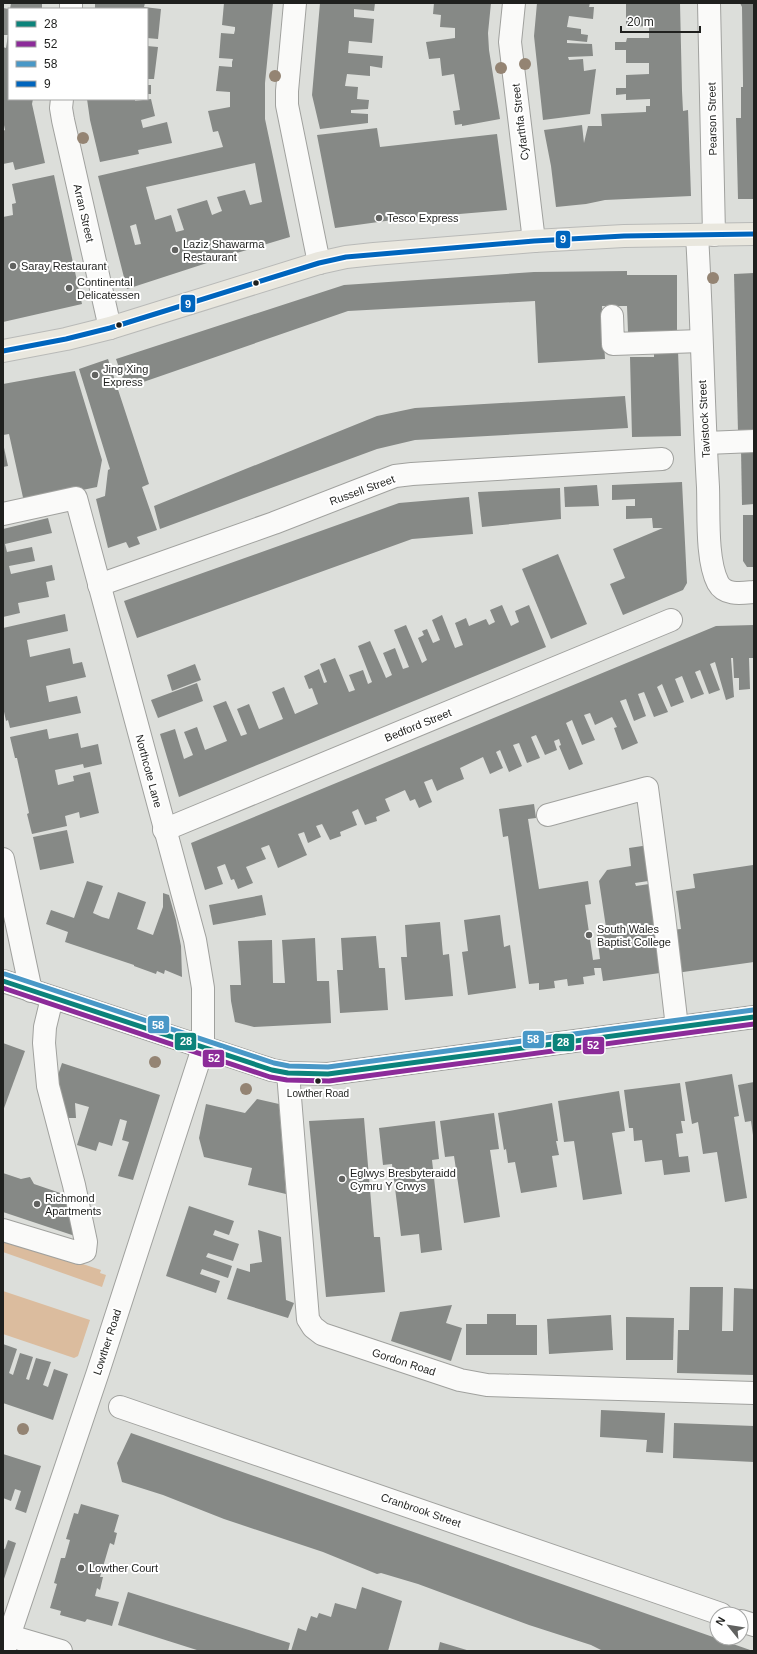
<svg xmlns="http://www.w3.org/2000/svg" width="757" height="1654" viewBox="0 0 757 1654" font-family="Helvetica,sans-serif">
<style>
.green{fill:#dbbc9e}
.building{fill:#868986;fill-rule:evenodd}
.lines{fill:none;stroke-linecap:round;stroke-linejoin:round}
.minor-casing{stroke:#a0a19e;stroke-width:24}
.major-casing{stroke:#b9bab8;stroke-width:24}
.minor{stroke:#fafaf9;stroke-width:22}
.major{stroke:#e9e7de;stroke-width:22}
.bus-1-casing{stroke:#fff;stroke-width:8}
.bus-2-casing{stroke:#fff;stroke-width:8}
.bus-3-casing{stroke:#fff;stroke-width:8}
.bus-4-casing{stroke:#fff;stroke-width:8}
.bus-1{stroke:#0c837b;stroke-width:5}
.bus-2{stroke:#8c2b99;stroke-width:5}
.bus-3{stroke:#4998c7;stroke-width:5}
.bus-4{stroke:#0065bd;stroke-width:5}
.tree{fill:#948473}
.poi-dot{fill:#616260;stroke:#fff;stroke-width:1.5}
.bus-dot{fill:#1f201e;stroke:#fff;stroke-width:1.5}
.labels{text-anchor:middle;stroke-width:4;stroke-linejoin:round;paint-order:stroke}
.bus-label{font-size:10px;fill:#1f201e;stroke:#fff}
.street-label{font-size:11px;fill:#1f201e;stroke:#fff}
.poi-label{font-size:11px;fill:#1f201e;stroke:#fff;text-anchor:start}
.line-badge{stroke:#fff;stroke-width:1.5}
.badge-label{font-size:11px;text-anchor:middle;font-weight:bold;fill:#fff}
</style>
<rect width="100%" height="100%" fill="#dcdeda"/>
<g class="green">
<polygon points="3,1238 101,1270 100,1273 106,1275 102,1287 3,1252"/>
<polygon points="3,1291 90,1320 78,1356 74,1358 3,1334"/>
</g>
<g class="building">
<polygon points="11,3 42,3 42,9 10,9"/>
<polygon points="95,3 145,3 144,7 161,9 158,39 147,38 147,9 95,9"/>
<path d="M224,3h49l-8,80v36l25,118 -60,18 -20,7 -83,27 -29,-113 125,-29 -5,-16 -5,1 -5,-21 22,-4v-15l-14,-1 3,-25 13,1v-5l1,-3 -14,-1 2,-25 13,1 1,-4v-3l-13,-2zM255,163l7,39 -12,3 -5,-15 -28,7 5,14 -10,4 -5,-15 -30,9 7,21 -8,2 -5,-17 -16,5 -9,-33zM136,224l5,20 -6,1 -5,-19z"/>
<polygon points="320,3 375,3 374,11 354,9 354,17 374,19 372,43 349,41 348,53 383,56 382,68 370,66 370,76 347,74 345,86 358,87 357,99 369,100 368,109 351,110 351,113 368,114 368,123 320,129 312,95"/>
<polygon points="434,3 491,3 488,33 489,50 500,119 462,126 462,124 455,125 453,111 460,110 454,74 442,76 440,58 429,59 426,42 455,38 455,28 440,27 441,15 433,14"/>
<polygon points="537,3 590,3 589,7 594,7 593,19 569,16 567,27 581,29 581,34 588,35 587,42 567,40 567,43 592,44 593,56 568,57 569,60 583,59 584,71 596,69 590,114 543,120 534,36"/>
<polygon points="626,3 680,3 682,91 683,111 688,110 691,196 605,200 586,204 556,207 551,166 544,130 582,125 584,143 588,126 602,126 601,114 646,112 646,106 650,106 650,99 626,100 626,94 616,95 616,88 626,88 626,75 649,74 649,63 626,63 626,50 615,50 615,42 626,42 627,38 649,38 649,26 626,27"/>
<polygon points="740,3 754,3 754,199 738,199 736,118 741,118 741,87 743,87 743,82 742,7"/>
<polygon points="3,8 9,9 9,99 33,99 32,104 45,163 15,170 13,162 3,164 3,131 5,130 3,120 3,47 6,48 8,35 3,35"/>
<polygon points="147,46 158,47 154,79 147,79"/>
<rect x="147" y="85" width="4" height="9"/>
<polygon points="87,99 135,99 135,101 151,99 155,116 141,120 143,128 167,122 172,143 138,150 139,154 100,162 90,120"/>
<polygon points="377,128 380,147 497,134 507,210 400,219 335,228 317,135"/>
<polygon points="54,175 82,304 3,322 3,217 13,215 12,204 16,203 12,184"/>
<polygon points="627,271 627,275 677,275 677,332 628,332 627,306 602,306 605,359 538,363 535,301 348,311 126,388 116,359 344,285 534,272"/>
<polygon points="754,273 754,431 738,432 734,274"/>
<polygon points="678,350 681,436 632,437 630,357 654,357 654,351"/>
<polygon points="108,359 149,484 142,487 157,530 137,537 140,544 129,548 126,542 108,548 96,499 105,496 108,470 110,469 79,369"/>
<polygon points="75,371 102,460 97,487 24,502 9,434 3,435 3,384"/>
<polygon points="625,396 628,428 415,440 377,449 160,529 154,506 377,416 415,408"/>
<polygon points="3,443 8,466 3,467"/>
<polygon points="741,449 754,449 754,504 742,505"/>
<polygon points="682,482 687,583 683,590 623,615 610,584 625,578 613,549 663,528 653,528 652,518 626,519 626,506 635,506 635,499 612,500 612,485"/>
<polygon points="597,485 599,506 565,507 564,487"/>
<polygon points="560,488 561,519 482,527 478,492"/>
<polygon points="469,497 473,534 412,539 137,638 124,601 399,503"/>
<polygon points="743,515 754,515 754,567 747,567 743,561"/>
<polygon points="48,518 52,533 5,544 7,552 32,547 35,561 9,566 11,574 52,565 55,580 46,582 49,597 18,603 20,613 3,617 3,529"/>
<polygon points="558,554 587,624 551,639 522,569"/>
<polygon points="502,605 511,626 519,622 515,611 529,605 546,647 179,797 160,734 175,729 184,759 193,755 184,732 197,727 205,750 227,741 213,706 226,701 241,736 247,734 237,709 249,704 259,729 283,719 272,692 284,687 295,714 318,704 312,688 309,689 304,676 319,669 324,683 327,682 320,664 335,658 349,692 355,690 349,675 363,670 368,684 372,682 358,646 370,641 386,678 392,675 383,653 395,648 403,669 409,667 394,630 406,625 422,663 427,660 418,638 424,635 422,631 427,629 433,643 440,640 432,620 442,615 455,648 463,645 455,623 466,618 469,626 486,619 489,625 495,622 490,610"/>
<polygon points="65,614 68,631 27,640 30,657 70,648 73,664 82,662 86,677 46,686 49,702 77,696 81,713 10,728 8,720 6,721 3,707 3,628"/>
<polygon points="754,625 754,658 749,658 750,689 739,690 739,678 734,678 733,658 731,658 734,697 726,700 715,662 710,664 720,690 709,694 700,670 695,672 704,694 691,699 682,676 675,679 684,702 671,707 662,684 657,687 668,712 654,717 644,692 638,694 646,716 634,721 626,699 620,701 638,743 622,750 614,728 617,727 612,717 595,725 590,713 584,715 595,740 582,745 572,720 566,723 583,764 569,770 559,746 561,745 559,739 554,741 557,750 545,755 536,735 531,737 540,758 527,763 519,743 513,745 522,766 509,772 500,750 496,752 503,768 490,774 483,757 460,768 464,779 445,787 437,791 432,779 424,782 432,802 419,808 415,799 410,801 405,790 385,799 390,811 376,817 377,821 365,825 358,809 352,812 357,825 340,832 341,836 330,840 322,824 316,826 321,837 308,843 304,832 298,834 307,855 278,868 269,845 261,848 266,859 246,867 253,883 238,889 234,879 231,880 225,864 217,867 223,884 205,890 191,843 716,626"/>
<polygon points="195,664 201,680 172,691 167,675"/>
<polygon points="197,683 203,701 158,718 151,700"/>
<polygon points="47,729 49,739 78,733 81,748 98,744 102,764 84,768 83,764 55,770 58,785 74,781 73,776 90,772 99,813 80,818 79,812 65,816 67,826 32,834 27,814 29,813 28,808 17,758 15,758 10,737"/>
<polygon points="534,804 536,818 528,819 539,889 588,881 591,904 585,905 593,960 600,959 597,935 607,934 599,881 607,870 631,866 629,848 649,845 655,880 635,883 636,886 649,884 660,973 603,981 601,968 594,968 595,975 583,977 584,984 568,986 567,979 554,981 555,988 539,990 539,983 529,984 508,836 503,837 499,809"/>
<polygon points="67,830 74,863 40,870 33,837"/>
<polygon points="753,865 754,962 676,973 670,930 681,929 676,891 695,888 693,874"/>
<polygon points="87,881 103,886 93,913 102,917 109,919 118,892 146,902 137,929 153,935 163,907 163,893 169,895 176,920 181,946 182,977 165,970 164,974 157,971 156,974 134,966 134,965 65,942 68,932 46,924 51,910 74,918"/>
<polygon points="262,895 266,915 213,925 209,905"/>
<polygon points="500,915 504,947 510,945 516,988 468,995 462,952 468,951 464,920"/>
<polygon points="440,922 443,955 449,954 453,996 405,1000 401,957 407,957 405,925"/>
<polygon points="376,936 379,968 385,968 388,1010 340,1013 337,970 343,970 341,938"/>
<polygon points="315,938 317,981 329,981 331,1023 254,1027 235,1022 231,1001 230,985 241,985 238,941 272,940 273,983 285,983 282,940"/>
<polygon points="3,1043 25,1051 3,1111"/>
<polygon points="62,1063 160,1095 133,1180 118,1176 129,1142 122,1140 127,1121 120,1119 112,1146 99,1142 96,1151 77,1145 89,1107 75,1103 76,1118 64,1118 56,1081"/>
<polygon points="732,1074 739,1116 734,1117 747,1198 725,1202 717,1152 703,1154 698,1122 692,1124 685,1082"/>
<polygon points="754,1082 754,1135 753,1135 751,1121 745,1122 738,1085"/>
<polygon points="680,1083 685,1121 681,1121 683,1133 676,1134 679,1157 688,1156 690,1172 664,1175 662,1160 645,1162 642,1140 634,1141 633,1128 629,1128 624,1090"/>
<polygon points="619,1091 625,1131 612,1133 622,1194 583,1200 574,1141 564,1142 558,1101"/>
<polygon points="257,1099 279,1104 286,1194 248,1185 252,1168 204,1157 199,1138 206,1104 245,1113"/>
<polygon points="552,1103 558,1141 556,1141 559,1155 552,1156 557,1187 521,1193 515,1162 508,1163 506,1149 504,1150 498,1113"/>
<polygon points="494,1113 499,1149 490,1150 500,1217 464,1223 454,1156 445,1157 440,1121"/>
<polygon points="364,1118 374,1237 380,1237 385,1292 326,1297 309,1121"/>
<polygon points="435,1121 439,1159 432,1160 442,1250 421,1253 419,1234 401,1236 392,1164 383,1165 379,1128"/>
<polygon points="3,1173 21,1179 30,1177 34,1184 69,1196 78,1237 3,1212"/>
<polygon points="189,1206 234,1221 229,1235 215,1230 213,1235 239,1244 233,1261 208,1253 206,1257 232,1266 228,1278 202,1269 200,1274 220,1281 216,1293 166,1276"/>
<polygon points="258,1230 281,1237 286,1300 294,1303 288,1318 227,1299 237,1268 250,1272 250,1264 262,1262"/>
<polygon points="690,1287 723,1287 722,1331 733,1331 734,1288 754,1289 754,1375 677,1373 678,1330 689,1330"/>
<polygon points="452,1305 446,1323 462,1328 451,1361 391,1341 400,1312"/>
<polygon points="487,1314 516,1314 516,1325 537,1325 537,1355 466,1355 466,1324 487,1324"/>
<polygon points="611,1315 613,1350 549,1354 547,1319"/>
<polygon points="626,1317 674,1318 673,1360 626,1360"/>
<polygon points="3,1344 17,1349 9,1373 13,1375 20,1353 33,1357 26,1379 29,1380 36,1358 51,1362 43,1385 48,1387 54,1369 68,1374 53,1420 3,1403"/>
<polygon points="601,1410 665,1413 663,1453 646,1452 647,1440 600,1437"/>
<polygon points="674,1423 754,1426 754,1462 673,1458"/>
<polygon points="131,1433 753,1651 603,1651 591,1645 529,1625 418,1584 381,1573 377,1574 323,1552 224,1519 163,1495 122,1482 117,1463"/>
<polygon points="3,1454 41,1466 26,1513 15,1509 21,1491 15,1489 11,1501 3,1498"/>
<polygon points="81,1504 119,1515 114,1532 117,1533 114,1545 110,1543 100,1577 103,1577 100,1590 97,1588 95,1596 119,1602 112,1626 87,1619 85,1622 60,1615 61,1611 50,1608 57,1584 54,1583 61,1558 65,1558 70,1540 66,1539 74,1513 78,1514"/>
<polygon points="8,1540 16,1543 3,1582 3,1548 5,1549"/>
<polygon points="362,1587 402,1601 388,1651 291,1651 298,1628 306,1631 311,1616 317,1618 319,1613 331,1617 335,1603 356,1609"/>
<polygon points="128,1592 290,1643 288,1651 200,1651 118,1625"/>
<polygon points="440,1642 470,1651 438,1651"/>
</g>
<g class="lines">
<defs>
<g id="minor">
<polyline points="295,3 287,91 287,105 319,263"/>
<polyline points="514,3 510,42 534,241"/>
<polyline points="709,3 714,235"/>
<polyline points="71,9 71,3"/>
<polyline points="62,99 61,108 63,120 110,328"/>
<path d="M697,235c5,83 6,168 11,252 1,26 -2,73 10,96 7,13 24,10 36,9"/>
<polyline points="612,316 613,344 701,341"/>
<polyline points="706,443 754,441"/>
<polyline points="3,514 76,498 195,940 203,988 203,1048 98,1372 4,1651"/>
<polyline points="99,585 274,523 395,476 412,474 662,459"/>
<polyline points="548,815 647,788 664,916 677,1027"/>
<polyline points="164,830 671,620"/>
<polyline points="3,859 31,991"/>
<polyline points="3,981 272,1070 288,1073 328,1074 754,1017"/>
<polyline points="288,1073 308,1319 313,1327 322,1334 460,1380 487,1385 754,1393"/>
<polyline points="3,1230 79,1253 85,1251 86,1242 74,1185 48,1086 44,1043 45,1027 52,998"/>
<polyline points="120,1407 721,1614"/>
<polyline points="741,1621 754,1625"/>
<polyline points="3,1634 61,1651"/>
</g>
<polyline id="major" points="3,351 66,339 110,328 319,263 346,257 374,254 534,241 624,236 754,234"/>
</defs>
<use href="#minor" class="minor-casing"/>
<use href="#major" class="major-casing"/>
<use href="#minor" class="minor"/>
<use href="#major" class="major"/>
<defs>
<polyline id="bus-1" points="3,981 272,1070 288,1073 328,1074 754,1017"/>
<polyline id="bus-2" points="3,988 270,1077 287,1080 329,1081 754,1024"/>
<polyline id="bus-3" points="5,974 274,1063 289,1066 328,1067 753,1010"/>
<polyline id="bus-4" points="3,351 66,339 110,328 319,263 346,257 534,241 624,236 754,234"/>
</defs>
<use href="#bus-1" class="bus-1-casing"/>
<use href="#bus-2" class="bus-2-casing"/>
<use href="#bus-3" class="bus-3-casing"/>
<use href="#bus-4" class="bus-4-casing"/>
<use href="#bus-1" class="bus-1"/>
<use href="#bus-2" class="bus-2"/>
<use href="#bus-3" class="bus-3"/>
<use href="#bus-4" class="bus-4"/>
</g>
<g class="tree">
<circle cx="525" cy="64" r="6"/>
<circle cx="501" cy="68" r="6"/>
<circle cx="275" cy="76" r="6"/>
<circle cx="83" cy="138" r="6"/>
<circle cx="713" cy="278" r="6"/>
<circle cx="155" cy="1062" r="6"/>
<circle cx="246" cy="1089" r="6"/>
<circle cx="23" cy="1429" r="6"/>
</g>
<g class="poi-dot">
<circle cx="379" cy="218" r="4"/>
<circle cx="175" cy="250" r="4"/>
<circle cx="13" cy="266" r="4"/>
<circle cx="69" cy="288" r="4"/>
<circle cx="95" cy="375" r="4"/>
<circle cx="589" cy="935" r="4"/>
<circle cx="342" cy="1179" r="4"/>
<circle cx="37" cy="1204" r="4"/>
<circle cx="81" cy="1568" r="4"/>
</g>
<g class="bus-dot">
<circle cx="256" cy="283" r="3.5"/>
<circle cx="119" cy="325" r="3.5"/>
<circle cx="318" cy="1081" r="3.5"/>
</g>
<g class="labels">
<g class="bus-label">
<text x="318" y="1097">Lowther Road</text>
</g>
<g class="street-label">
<text transform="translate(712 119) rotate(-91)" y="4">Pearson Street</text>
<text transform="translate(520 122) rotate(-97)" y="4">Cyfarthfa Street</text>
<text transform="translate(84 213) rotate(77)" y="4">Arran Street</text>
<text transform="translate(704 419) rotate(-93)" y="4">Tavistock Street</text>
<text transform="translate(362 490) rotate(-20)" y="4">Russell Street</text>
<text transform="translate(418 725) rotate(-22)" y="4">Bedford Street</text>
<text transform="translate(149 771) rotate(75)" y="4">Northcote Lane</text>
<text transform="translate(107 1342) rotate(-72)" y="4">Lowther Road</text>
<text transform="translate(404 1362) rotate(18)" y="4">Gordon Road</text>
<text transform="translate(421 1510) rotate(19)" y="4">Cranbrook Street</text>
</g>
<g class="poi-label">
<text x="387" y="222">Tesco Express</text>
<text x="183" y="248">Laziz Shawarma<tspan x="183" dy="13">Restaurant</tspan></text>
<text x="21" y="270">Saray Restaurant</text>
<text x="77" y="286">Continental<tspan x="77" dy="13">Delicatessen</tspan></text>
<text x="103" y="373">Jing Xing<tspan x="103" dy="13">Express</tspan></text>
<text x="597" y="933">South Wales<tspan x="597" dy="13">Baptist College</tspan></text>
<text x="350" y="1177">Eglwys Bresbyteraidd<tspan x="350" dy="13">Cymru Y Crwys</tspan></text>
<text x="45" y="1202">Richmond<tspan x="45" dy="13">Apartments</tspan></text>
<text x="89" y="1572">Lowther Court</text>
</g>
</g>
<g class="line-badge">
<rect x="555" y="230" width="16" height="19" rx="4" fill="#0065bd"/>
<rect x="180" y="294" width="16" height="19" rx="4" fill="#0065bd"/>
<rect x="147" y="1015" width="23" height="19" rx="4" fill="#4998c7"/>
<rect x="522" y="1030" width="23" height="19" rx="4" fill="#4998c7"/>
<rect x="174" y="1032" width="23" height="19" rx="4" fill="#0c837b"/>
<rect x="552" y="1033" width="23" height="19" rx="4" fill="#0c837b"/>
<rect x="582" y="1036" width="23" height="19" rx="4" fill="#8c2b99"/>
<rect x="202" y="1049" width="23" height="19" rx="4" fill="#8c2b99"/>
</g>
<g class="badge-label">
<text x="563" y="243">9</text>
<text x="188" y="308">9</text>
<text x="158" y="1029">58</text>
<text x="533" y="1043">58</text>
<text x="186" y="1045">28</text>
<text x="563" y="1046">28</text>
<text x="593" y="1049">52</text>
<text x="214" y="1062">52</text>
</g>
<rect width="757" height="1654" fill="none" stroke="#1f201e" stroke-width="8"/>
<rect x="8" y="8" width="140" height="92" fill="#ffffff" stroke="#a5a6a5"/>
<rect x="16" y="21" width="20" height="6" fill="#0c837b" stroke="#a5a6a5"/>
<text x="44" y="28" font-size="12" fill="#1f201e">28</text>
<rect x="16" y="41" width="20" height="6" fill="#8c2b99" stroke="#a5a6a5"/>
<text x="44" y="48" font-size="12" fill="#1f201e">52</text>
<rect x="16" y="61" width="20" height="6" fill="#4998c7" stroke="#a5a6a5"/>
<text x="44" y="68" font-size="12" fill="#1f201e">58</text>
<rect x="16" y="81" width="20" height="6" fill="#0065bd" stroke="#a5a6a5"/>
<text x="44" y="88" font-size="12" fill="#1f201e">9</text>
<g transform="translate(729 1626) rotate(300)"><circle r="19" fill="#ffffff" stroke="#a5a6a5"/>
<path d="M0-3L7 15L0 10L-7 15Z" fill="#616260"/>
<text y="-6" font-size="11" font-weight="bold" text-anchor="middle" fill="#1f201e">N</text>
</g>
<path d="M621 26v6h79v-6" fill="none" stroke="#1f201e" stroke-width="2"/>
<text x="627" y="26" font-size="12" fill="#1f201e" stroke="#ffffff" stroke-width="3" paint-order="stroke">20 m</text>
</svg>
